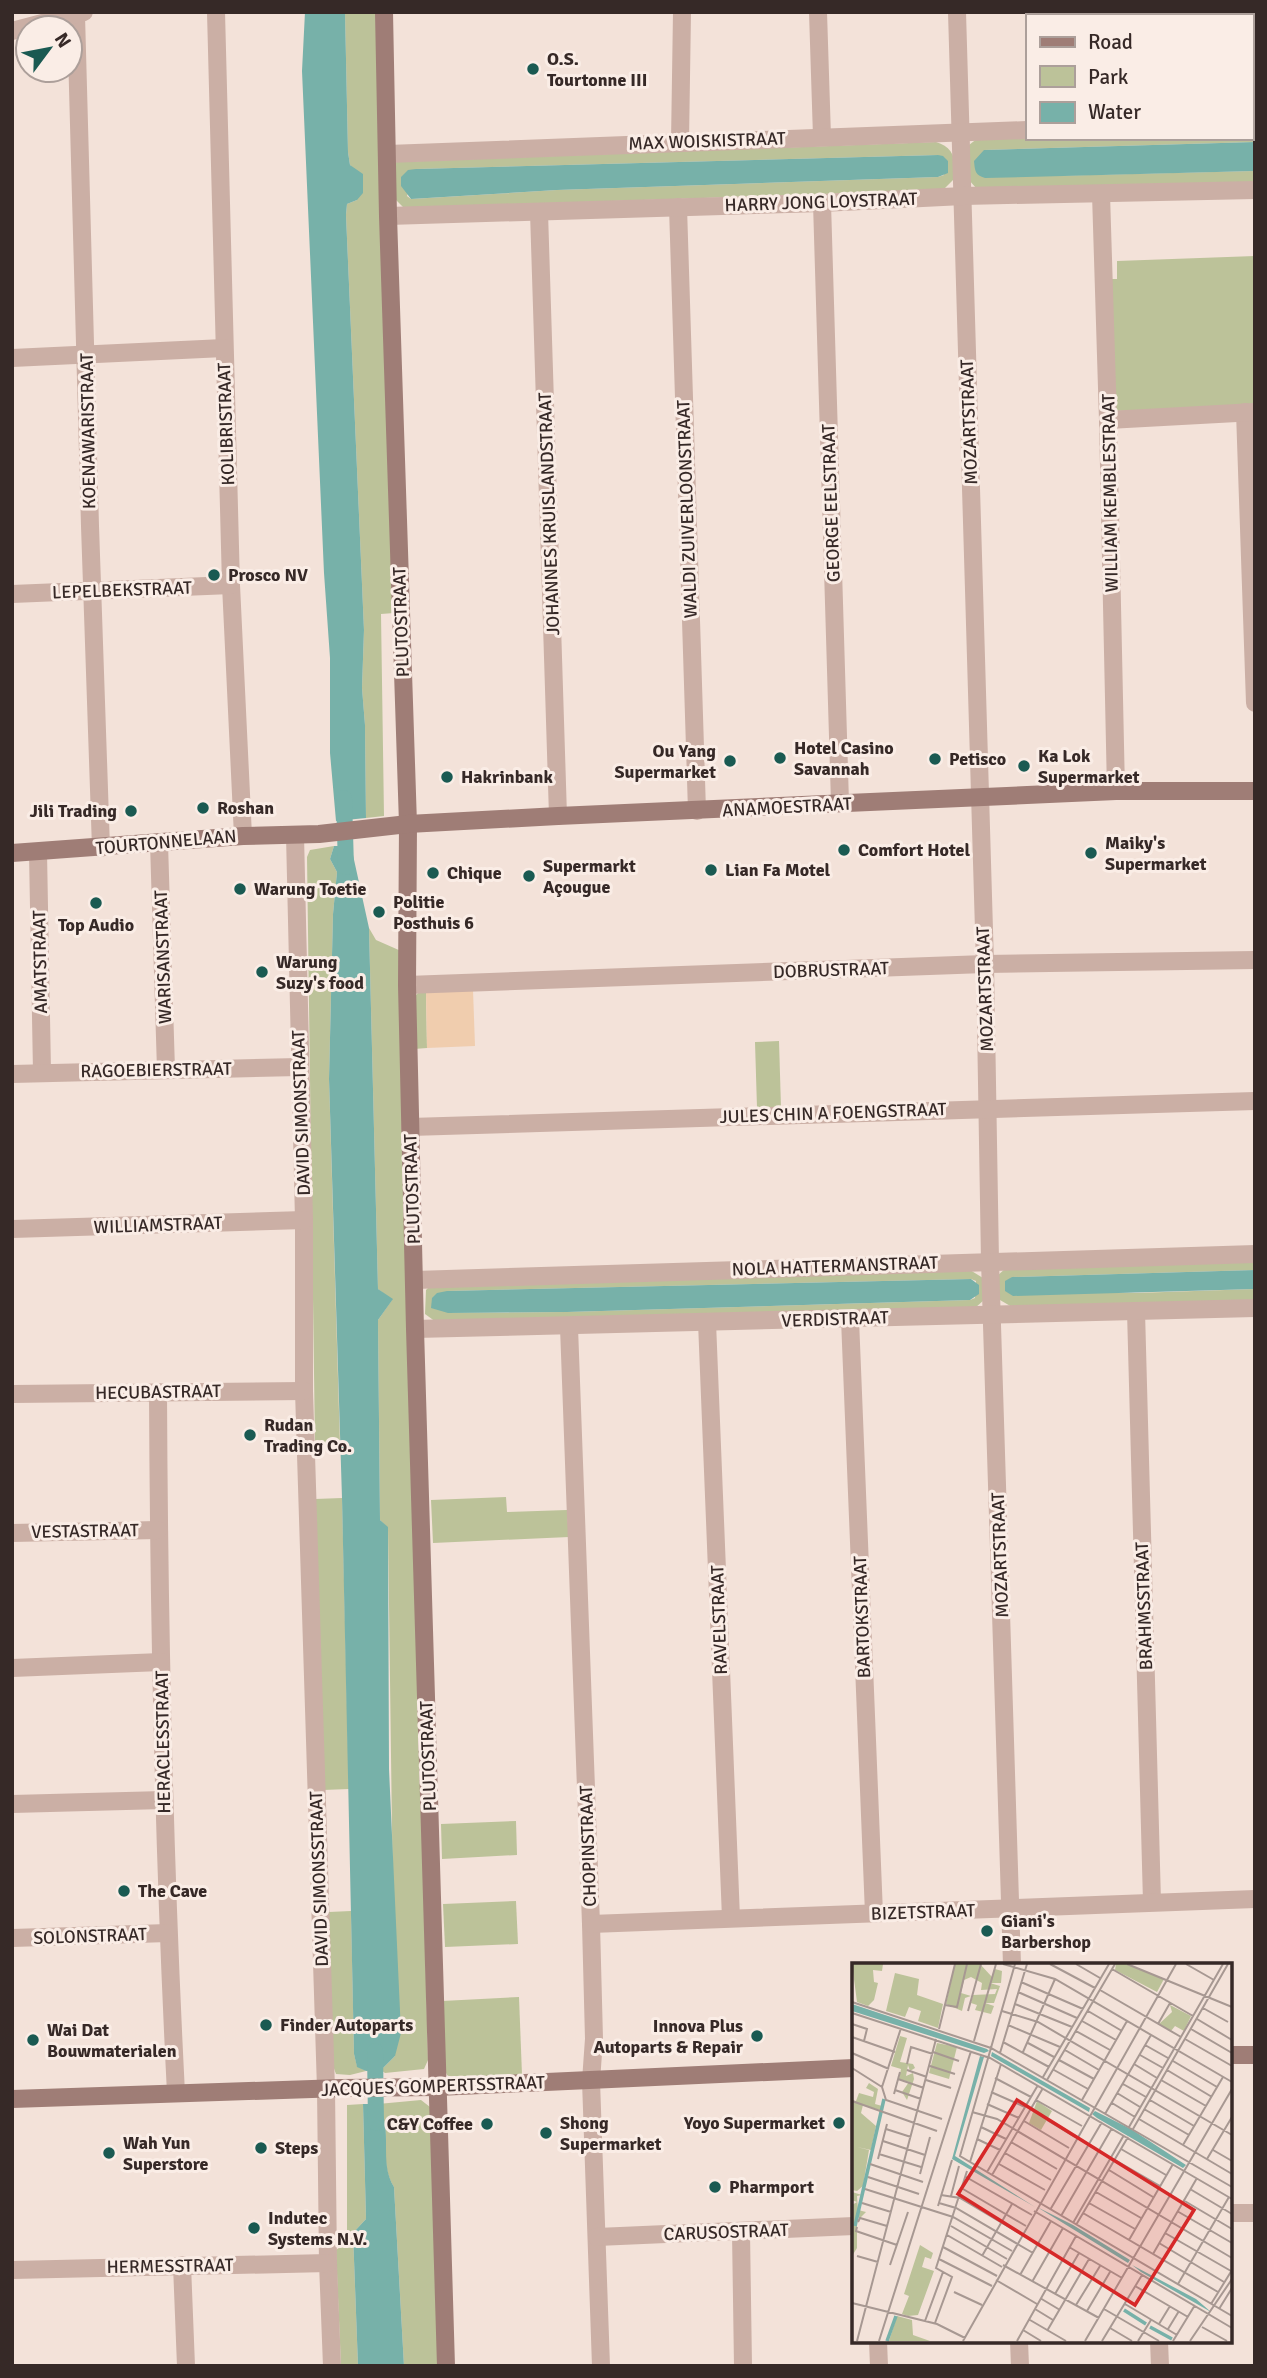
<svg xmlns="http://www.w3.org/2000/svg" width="1267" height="2378" viewBox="0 0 1267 2378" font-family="Signika,sans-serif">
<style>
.green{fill:#bcc299;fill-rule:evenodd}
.sand{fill:#f0cdae}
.water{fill:#77b1a9}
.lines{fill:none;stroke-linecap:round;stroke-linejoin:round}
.canal{stroke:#77b1a9;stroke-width:16}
.street{stroke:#cbafa5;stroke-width:18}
.secondary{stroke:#9f7d76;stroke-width:18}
.poi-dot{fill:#1a5a52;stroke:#faede6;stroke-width:2.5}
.labels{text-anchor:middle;stroke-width:6;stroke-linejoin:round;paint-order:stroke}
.poi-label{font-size:18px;font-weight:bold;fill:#362927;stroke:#faede6;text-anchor:start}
.street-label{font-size:18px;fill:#362927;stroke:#faede6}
.inset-river{fill:none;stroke:#77b1a9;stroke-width:3.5}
.inset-road{fill:none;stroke:#a79892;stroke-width:2}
.view{fill:#d62828;fill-opacity:0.15;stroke:#d62828;stroke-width:3.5}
.inset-edge{fill:none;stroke:#362927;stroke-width:3.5}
</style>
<rect width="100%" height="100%" fill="#f3e2d9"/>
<g class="green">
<polygon points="345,12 378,12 394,613 381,614 384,816 366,818 365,725 362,688 364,630 346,215 347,204 357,200 355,170 350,165 348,152"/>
<polygon points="1251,130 1255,130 1255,142 984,150 1049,176 1255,171 1255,183 977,189 968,179 969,145 978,138 1251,138"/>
<path d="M936,142c18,5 22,20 17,38l-10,10 -539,18 -8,-8 -1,-38zM938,155l6,20 -6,2 -381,13 -129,8 -17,1 -4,-3 9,-27z"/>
<polygon points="1255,256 1255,408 1115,411 1110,279 1117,279 1117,261"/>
<polygon points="334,846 330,859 337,872 333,914 329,1079 340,1445 315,1446 307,857 310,850"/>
<polygon points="369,928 376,940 401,951 428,2060 424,2069 385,2073 381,2070 395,2056 388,1528 380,1520 378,1320 392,1300 378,1289"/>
<polygon points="419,992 426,992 427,1048 414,1049 415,996"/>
<polygon points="779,1041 781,1108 757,1108 755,1042"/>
<polygon points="1255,1260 1255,1270 1013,1277 1005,1282 1005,1291 1135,1293 1255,1289 1255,1302 1012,1307 1000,1300 997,1276 1006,1268"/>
<path d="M970,1270l13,8 1,22 -9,8 -539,14 -11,-8 1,-24 4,-4zM971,1279l5,2 -1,17 -5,2 -403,12 -119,1 -1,-22z"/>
<polygon points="506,1497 507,1512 567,1510 569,1537 433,1543 431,1500"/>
<polygon points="342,1498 349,1789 323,1790 315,1499"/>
<polygon points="516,1821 517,1855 442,1859 441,1824"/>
<polygon points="516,1901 518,1944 445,1947 443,1904"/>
<polygon points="351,1911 354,2054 357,2066 366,2071 350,2075 336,2074 332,2063 329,2045 329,1912"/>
<polygon points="519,1997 522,2075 454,2079 447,2075 444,2068 442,2001"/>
<path d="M421,2100l9,7 8,259h-34l-10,-179c-17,-26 0,-57 -16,-83z"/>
<polygon points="363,2104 366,2219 353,2233 358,2366 341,2366 336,2250 347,2242 347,2105"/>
</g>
<polygon class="sand" points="473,990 475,1046 427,1048 426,992"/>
<g class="water">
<polygon points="305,12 345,12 348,152 350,165 363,174 363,193 357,200 347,204 346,215 364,630 362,688 365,725 366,818 336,821 330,753 330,658 324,573 302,71"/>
<path d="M1255,142v29l-270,7c-10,-3 -10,-7 -11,-17l10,-11z"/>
<polygon points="938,155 943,156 948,161 948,173 938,177 557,190 411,199 401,186 401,177 408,170 416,169"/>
<polygon points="334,846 351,846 369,928 378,1289 393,1299 378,1320 380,1520 388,1527 389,1769 401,2033 395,2056 381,2070 366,2071 357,2067 354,2054 342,1498 329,1079 333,914 337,872 330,859"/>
<polygon points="1255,1270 1255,1289 1013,1296 1005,1291 1005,1281 1012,1277"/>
<polygon points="971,1279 979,1285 979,1294 970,1300 567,1312 448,1313 431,1308 432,1298 437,1293 447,1291"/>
<path d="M363,2104h15c16,25 0,58 16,83l10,179h-46l-5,-133 13,-14z"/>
</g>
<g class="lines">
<g class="canal">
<polyline points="344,798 346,867"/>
<polyline points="375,2051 376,2123"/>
</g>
<g class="street">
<polyline points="216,12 231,585 243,836"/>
<polyline points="818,12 822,137"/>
<polyline points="957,12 985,964 990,1261 1012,1965"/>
<polyline points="1098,12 1098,16"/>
<polyline points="1237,12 1237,16"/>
<polyline points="76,15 90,526 101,848"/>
<polyline points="12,31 84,12"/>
<polyline points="1251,123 1255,123"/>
<polyline points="680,142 682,12"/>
<polyline points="388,154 1027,130"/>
<polyline points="1101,194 1108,420 1116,791"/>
<polyline points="822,203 840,803"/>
<polyline points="678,207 697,811"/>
<polyline points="539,212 558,816"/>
<polyline points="388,216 822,203 963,196 1255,190"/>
<polyline points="12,358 224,348"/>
<polyline points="1245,412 1255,703"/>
<polyline points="1108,420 1255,412"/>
<polyline points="12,594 231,585"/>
<polyline points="295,835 304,1220 304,1391 326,2089 328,2263 332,2366"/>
<polyline points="159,843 166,1070"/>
<polyline points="38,852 42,1072"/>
<polyline points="407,985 985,964 1255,960"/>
<polyline points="12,1074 299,1067"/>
<polyline points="410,1127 1255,1101"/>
<polyline points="12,1229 304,1220"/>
<polyline points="415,1280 1255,1254"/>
<polyline points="1136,1311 1152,1902"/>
<polyline points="850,1319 874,1914"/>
<polyline points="707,1322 731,1918"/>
<polyline points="569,1327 591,1924 594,2039 591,2081 601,2366"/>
<polyline points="415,1329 1255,1308"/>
<path d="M158,1392c1,234 6,467 18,701"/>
<polyline points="12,1394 304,1391"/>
<polyline points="12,1533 158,1530"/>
<polyline points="12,1668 161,1662"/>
<polyline points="12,1804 164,1800"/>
<polyline points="591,1924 1255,1899"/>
<polyline points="12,1938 168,1933"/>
<polyline points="1230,2213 1255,2213"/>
<polyline points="741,2232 743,2366"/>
<polyline points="597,2237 854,2226"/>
<polyline points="182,2265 186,2366"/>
<polyline points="12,2270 328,2263"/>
<polyline points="878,2341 879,2366"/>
<polyline points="1019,2341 1020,2366"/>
<polyline points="1159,2341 1160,2366"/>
</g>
<g class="secondary">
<polyline points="384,12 388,216 408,824 407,985 415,1329 446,2366"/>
<polyline points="12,853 243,836 319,834 408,824 558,816 1116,791 1255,791"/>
<polyline points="1230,2055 1255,2055"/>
<polyline points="12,2099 341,2088 437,2087 854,2068"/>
</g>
</g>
<g class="poi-dot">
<circle cx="533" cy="69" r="7"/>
<circle cx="214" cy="575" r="7"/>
<circle cx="780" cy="758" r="7"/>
<circle cx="935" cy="759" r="7"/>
<circle cx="730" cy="761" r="7"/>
<circle cx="1024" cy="766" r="7"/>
<circle cx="447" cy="777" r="7"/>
<circle cx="203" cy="808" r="7"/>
<circle cx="131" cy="811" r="7"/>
<circle cx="844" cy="850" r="7"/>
<circle cx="1091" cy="853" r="7"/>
<circle cx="711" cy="870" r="7"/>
<circle cx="433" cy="873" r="7"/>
<circle cx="529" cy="876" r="7"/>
<circle cx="240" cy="889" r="7"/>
<circle cx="96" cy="903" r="7"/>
<circle cx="379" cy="912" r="7"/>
<circle cx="262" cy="972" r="7"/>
<circle cx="250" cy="1435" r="7"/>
<circle cx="124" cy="1891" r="7"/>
<circle cx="987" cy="1931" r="7"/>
<circle cx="266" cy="2025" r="7"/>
<circle cx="757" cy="2036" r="7"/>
<circle cx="33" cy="2040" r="7"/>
<circle cx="839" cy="2123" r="7"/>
<circle cx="487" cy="2124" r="7"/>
<circle cx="546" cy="2133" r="7"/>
<circle cx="261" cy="2148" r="7"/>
<circle cx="109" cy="2153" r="7"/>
<circle cx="715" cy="2187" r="7"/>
<circle cx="254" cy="2228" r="7"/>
</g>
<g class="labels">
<g class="poi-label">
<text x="547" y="65">O.S.<tspan x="547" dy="21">Tourtonne III</tspan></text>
<text x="228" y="581">Prosco NV</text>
<text x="794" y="754">Hotel Casino<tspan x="794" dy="21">Savannah</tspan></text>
<text x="716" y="757" text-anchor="end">Ou Yang<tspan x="716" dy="21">Supermarket</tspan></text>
<text x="1038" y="762">Ka Lok<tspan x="1038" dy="21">Supermarket</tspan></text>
<text x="949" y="765">Petisco</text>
<text x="461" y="783">Hakrinbank</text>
<text x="217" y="814">Roshan</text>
<text x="117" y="817" text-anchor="end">Jili Trading</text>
<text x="1105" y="849">Maiky's<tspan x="1105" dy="21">Supermarket</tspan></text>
<text x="858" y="856">Comfort Hotel</text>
<text x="543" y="872">Supermarkt<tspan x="543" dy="21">Açougue</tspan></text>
<text x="725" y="876">Lian Fa Motel</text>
<text x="447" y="879">Chique</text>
<text x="254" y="895">Warung Toetie</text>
<text x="393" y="908">Politie<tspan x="393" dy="21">Posthuis 6</tspan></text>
<text x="96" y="931" text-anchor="middle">Top Audio</text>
<text x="276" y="968">Warung<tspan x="276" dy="21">Suzy's food</tspan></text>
<text x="264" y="1431">Rudan<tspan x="264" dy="21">Trading Co.</tspan></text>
<text x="138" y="1897">The Cave</text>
<text x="1001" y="1927">Giani's<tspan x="1001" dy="21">Barbershop</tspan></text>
<text x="280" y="2031">Finder Autoparts</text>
<text x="743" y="2032" text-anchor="end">Innova Plus<tspan x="743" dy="21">Autoparts &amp; Repair</tspan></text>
<text x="47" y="2036">Wai Dat<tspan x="47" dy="21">Bouwmaterialen</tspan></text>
<text x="560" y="2129">Shong<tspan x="560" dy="21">Supermarket</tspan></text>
<text x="825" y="2129" text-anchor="end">Yoyo Supermarket</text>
<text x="473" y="2130" text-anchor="end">C&amp;Y Coffee</text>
<text x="123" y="2149">Wah Yun<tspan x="123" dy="21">Superstore</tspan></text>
<text x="275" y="2154">Steps</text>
<text x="729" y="2193">Pharmport</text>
<text x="268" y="2224">Indutec<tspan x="268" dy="21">Systems N.V.</tspan></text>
</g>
<g class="street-label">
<text transform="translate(707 141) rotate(-2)" y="6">MAX WOISKISTRAAT</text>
<text transform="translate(821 202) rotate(-2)" y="6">HARRY JONG LOYSTRAAT</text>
<text transform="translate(969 422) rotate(-92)" y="6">MOZARTSTRAAT</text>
<text transform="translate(226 424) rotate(-92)" y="6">KOLIBRISTRAAT</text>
<text transform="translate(88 431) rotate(-91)" y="6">KOENAWARISTRAAT</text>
<text transform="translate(1110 493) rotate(-91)" y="6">WILLIAM KEMBLESTRAAT</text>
<text transform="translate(831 503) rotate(-92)" y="6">GEORGE EELSTRAAT</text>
<text transform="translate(687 509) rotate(-92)" y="6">WALDI ZUIVERLOONSTRAAT</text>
<text transform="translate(549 514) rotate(-92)" y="6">JOHANNES KRUISLANDSTRAAT</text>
<text transform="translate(122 590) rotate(-2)" y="6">LEPELBEKSTRAAT</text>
<text transform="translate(401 622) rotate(-92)" y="6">PLUTOSTRAAT</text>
<text transform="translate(787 807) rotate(-3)" y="6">ANAMOESTRAAT</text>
<text transform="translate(166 842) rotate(-5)" y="6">TOURTONNELAAN</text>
<text transform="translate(163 957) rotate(-92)" y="6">WARISANSTRAAT</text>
<text transform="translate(40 962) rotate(-91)" y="6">AMATSTRAAT</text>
<text transform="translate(831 970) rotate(-2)" y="6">DOBRUSTRAAT</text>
<text transform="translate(985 989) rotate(-92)" y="6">MOZARTSTRAAT</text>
<text transform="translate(156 1070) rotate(-1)" y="6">RAGOEBIERSTRAAT</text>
<text transform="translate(301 1113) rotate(-92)" y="6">DAVID SIMONSTRAAT</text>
<text transform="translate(833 1113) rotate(-2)" y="6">JULES CHIN A FOENGSTRAAT</text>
<text transform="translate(412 1189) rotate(-92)" y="6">PLUTOSTRAAT</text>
<text transform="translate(158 1225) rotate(-2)" y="6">WILLIAMSTRAAT</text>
<text transform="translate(835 1266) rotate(-2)" y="6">NOLA HATTERMANSTRAAT</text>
<text transform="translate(835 1319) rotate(-2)" y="6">VERDISTRAAT</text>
<text transform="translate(158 1392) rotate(-1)" y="6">HECUBASTRAAT</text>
<text transform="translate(85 1531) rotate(-1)" y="6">VESTASTRAAT</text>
<text transform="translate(1000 1555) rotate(-92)" y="6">MOZARTSTRAAT</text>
<text transform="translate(1144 1606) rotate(-92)" y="6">BRAHMSSTRAAT</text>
<text transform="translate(862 1617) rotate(-92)" y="6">BARTOKSTRAAT</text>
<text transform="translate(719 1620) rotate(-92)" y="6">RAVELSTRAAT</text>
<text transform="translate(163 1742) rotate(-91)" y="6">HERACLESSTRAAT</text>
<text transform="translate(428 1756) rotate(-92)" y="6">PLUTOSTRAAT</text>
<text transform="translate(588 1846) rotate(-92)" y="6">CHOPINSTRAAT</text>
<text transform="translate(319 1879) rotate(-92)" y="6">DAVID SIMONSSTRAAT</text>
<text transform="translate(923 1912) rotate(-2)" y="6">BIZETSTRAAT</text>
<text transform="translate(90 1936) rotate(-2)" y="6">SOLONSTRAAT</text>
<text transform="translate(433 2086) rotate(-2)" y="6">JACQUES GOMPERTSSTRAAT</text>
<text transform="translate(726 2232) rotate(-2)" y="6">CARUSOSTRAAT</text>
<text transform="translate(170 2266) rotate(-1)" y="6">HERMESSTRAAT</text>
</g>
</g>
<g transform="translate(852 1963)">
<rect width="380" height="380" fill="#f3e2d9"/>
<path d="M0,1h31l-1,7 -9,-1 1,12 4,1 -4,17 -6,6 -11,-4zM103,1h25l12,13 3,-8 7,2 -1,12h-11l10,3 -6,17h-9l9,3 -3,8 -16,-4 2,-5 -6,-2 2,-8 22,-1 2,-5 -16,1 1,-7 -11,-6 -7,3 -3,13 10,3 -6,2 -3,13 -16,-7zM264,1h10l38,15 -7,13 -42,-22zM43,10l24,6 -2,16 26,9 -5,24 -20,-7 3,-10 -12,-4 -4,10 -19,-6zM318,42l21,11 -7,15 -9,-5 -4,5 -12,-7 13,-12zM48,73l7,2 -7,24 13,2 2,4 -5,3 -2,-6 -2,11 7,-3 1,6 -7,21 -5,-8 7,-10 -10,-3 2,-10 -10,-3zM85,80l20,4 -8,32 -20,-6zM17,120l9,6 -3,15 7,2 -2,4 -17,-5 -2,8 15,13 -5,24 -14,-3 12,3 -6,36 -6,5 -5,-1v-90l4,1 3,-8 14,4 1,-5 -8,-4zM185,138l15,10 -11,19 -12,-7zM0,229l10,3 -5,1 1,14 8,2 -7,7 -2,-7v36l-5,8v-51l5,-3 -5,-2zM68,282l13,8 -2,6 -6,-2 -3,10 12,4 -16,44 -10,1 -6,-2 7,-18 -5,-2zM45,353l15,4 1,15 17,6h-41z" fill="#bcc299"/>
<path d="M0,41l135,45 2,2 -5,2 -132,-42zM140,89l98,56 -1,4 -98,-56zM128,93l4,1 -29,99 80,51 -83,-48zM243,148l36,18 55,36 -3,3 -86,-50 -5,-4zM185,244l36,18 57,35 -2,3zM280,302l64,34 15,13 -70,-40z" fill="#77b1a9"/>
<path class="inset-river" d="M3,263l29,-127M272,347l22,14M298,364l22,12M35,378l9,-25"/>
<path class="inset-road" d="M151,1l52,15 177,103M163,1l-55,192 272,160M198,1l45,24M224,1l24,14M275,1l105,43M334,1l28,16M260,6l81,47M169,19l62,27M248,27l81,47M166,29l59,26M0,39l139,46 241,139M163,41l57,23M93,42l12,2 10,-43M351,45l25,14M116,48l13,-47M150,48l36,11 194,113M236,48l34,20M0,50l138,45 242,141M345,56l35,21M230,58l34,19M0,61l15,5 -3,12M306,61l12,-21M156,62l52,22M49,65l-19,59 4,13 56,19M87,66l16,-65M339,66l41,24M224,68l34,19M0,74l43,15M333,76l47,27M122,78l22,-77M151,79l46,25M176,80l26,14M293,82l23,13M213,87l34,20M81,89l26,9M171,89l32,-73M0,90l37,16M148,90l27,-89M288,92l23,13M207,97l35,19M321,98l44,26M55,101l4,-17 22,7M282,101l23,14M78,103l25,8M0,105l30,19M55,107l20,7M202,107l34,19M315,107l45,27M191,114l66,-113M143,115l36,19M46,116l26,9M74,117l25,8M195,117l68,-116M309,117l45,26M271,121l23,13M43,127l26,9M139,129l34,15M265,130l23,14M42,131l6,-22M184,137l46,26M230,137l45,-79M298,137l44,26M0,138l85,30M260,140l23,14M135,141l32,14M292,146l45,26M120,149l25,7 235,139M253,151l46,-79M287,156l93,55M195,157l28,17M172,158l45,27M129,164l25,12M277,164l94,-163M34,166l25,8M281,166l95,-165M125,176l23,11M31,178l42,14M159,179l46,27M331,182l40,-68M269,186l45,26M361,187l19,11M153,190l46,27M27,191l42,13M26,196l9,-35M355,196l25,-42M263,197l45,26M118,199l31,-98M18,201l53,18M147,201l46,26M257,207l44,27M135,209l51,-87M68,211l10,-37M140,212l51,-87M16,214l51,17M114,214l66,38M13,226l88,28 59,34M111,226l63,37M338,226l42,25M244,229l45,26M89,232l19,3 61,36M99,233l8,-30M331,237l49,29M10,240l29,9M87,240l17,5 77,45M237,240l46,26M86,243l14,-46M198,247l52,-88M182,248l198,117M325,248l55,32M231,250l135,79M209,253l51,-88M6,259l2,-4 27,8M221,260l51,-88M224,262l52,-88M99,263l56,33M5,264l-1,4 41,14M313,270l66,38M95,272l55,32M277,277l44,-76M307,280l65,39M91,284l54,29M217,284l53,31M301,291l44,-76M5,293l21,6M130,293l30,-52M87,296l53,27M38,302l18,-53M151,302l96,53M168,312l31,-54M144,317l41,24M180,319l31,-54M326,321l51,-87M283,323l53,31M102,329l28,13M203,331l24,-41M188,335l20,12M0,340l85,21 28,14M273,341l52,31M359,341l21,-34M224,342l24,-39M183,346l18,11M252,346l55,32M367,346l13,-21M235,348l23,-39M178,357l36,21M73,358l18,-49M83,360l17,-46 -16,-9 31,-97M307,361l11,-18M350,364l25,14M258,365l22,13M316,366l11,-18M171,367l18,11M195,368l42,-72M5,378l79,-302M27,378l92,-290M111,378l213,-377M165,378l59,-105M233,378l147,-252M250,378l40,-66M286,378l13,-21M321,378l22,-36M338,378l42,-62"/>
<path class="view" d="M165,137l177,110 -59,95 -177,-111z"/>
<rect width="380" height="380" class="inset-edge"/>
</g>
<rect width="1267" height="2378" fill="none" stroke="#362927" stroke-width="28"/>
<rect x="1026" y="14" width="228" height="126" fill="#faede6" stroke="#ac9f9a" stroke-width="2"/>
<rect x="1040" y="37" width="35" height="10" fill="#9f7d76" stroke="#ac9f9a" stroke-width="2"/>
<text x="1088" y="49" font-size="21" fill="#362927">Road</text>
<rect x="1040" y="66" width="35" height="21" fill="#bcc299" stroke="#ac9f9a" stroke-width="2"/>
<text x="1088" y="84" font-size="21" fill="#362927">Park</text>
<rect x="1040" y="102" width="35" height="21" fill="#77b1a9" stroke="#ac9f9a" stroke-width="2"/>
<text x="1088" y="119" font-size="21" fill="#362927">Water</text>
<g transform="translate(49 49) rotate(58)"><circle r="33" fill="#faede6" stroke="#ac9f9a" stroke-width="2"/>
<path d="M0-5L12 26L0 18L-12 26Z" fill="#1a5a52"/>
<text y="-10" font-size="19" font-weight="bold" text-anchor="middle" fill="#362927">N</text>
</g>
</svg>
